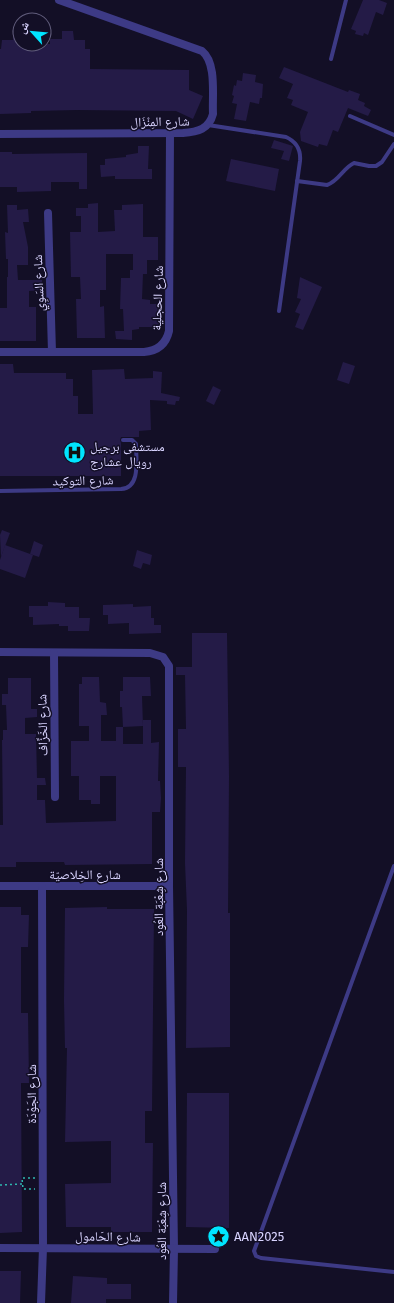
<svg xmlns="http://www.w3.org/2000/svg" width="394" height="1303" viewBox="0 0 394 1303" font-family="'Fira Sans','Noto Naskh Arabic',sans-serif">
<style>
.building{fill:#241b47}
.lines{fill:none;stroke-linecap:round;stroke-linejoin:round}
.path{stroke:#2fb8b0;stroke-width:1.5;stroke-dasharray:2 3;stroke-linecap:butt}
.lane{stroke:#3d3a85;stroke-width:4}
.street{stroke:#3d3a85;stroke-width:8}
.labels{text-anchor:middle;stroke-width:3;stroke-linejoin:round;paint-order:stroke}
.street-label{font-size:13px;fill:#d9d4ff;stroke:#130f26}
.poi-label{font-size:13px;fill:#d9d4ff;stroke:#130f26;text-anchor:start}
</style>
<rect width="100%" height="100%" fill="#130f26"/>
<g class="building">
<polygon points="363,0 379,0 387,3 383,15 376,12 368,35 364,33 363,36 355,34 356,31 351,29"/>
<polygon points="13,31 20,31 20,44 50,44 50,39 62,39 62,31 73,31 74,40 85,40 85,49 90,49 90,69 189,70 189,90 203,96 193,119 176,111 77,110 31,111 31,113 0,114 0,49 1,49 2,40 13,40"/>
<polygon points="284,67 348,92 349,90 360,94 358,100 365,103 364,106 371,110 368,116 348,108 338,132 333,130 327,146 319,144 318,147 301,141 300,132 308,112 291,105 293,100 287,98 293,84 279,78"/>
<polygon points="243,73 256,75 255,82 263,84 262,98 260,98 259,104 250,102 246,121 234,119 237,104 232,103 234,96 232,95 234,85 236,86 237,80 242,81"/>
<polygon points="274,140 293,146 289,161 281,159 284,151 271,148"/>
<polygon points="138,146 149,146 148,169 152,169 152,179 115,179 115,176 101,177 100,165 105,165 105,159 126,157 126,155 138,153"/>
<polygon points="0,152 12,152 12,154 87,153 87,189 79,189 79,182 51,182 51,191 17,192 17,187 0,187"/>
<polygon points="231,159 279,169 275,191 226,181"/>
<polygon points="98,203 98,232 115,231 114,210 122,210 122,205 143,204 143,237 158,237 158,260 147,260 147,274 143,274 142,299 150,300 150,304 159,304 159,327 139,327 139,329 132,330 132,340 116,339 115,331 124,331 123,309 120,309 121,278 130,278 130,270 133,270 133,254 106,254 106,290 100,290 100,307 104,306 105,338 77,338 76,299 81,299 80,277 71,277 70,232 81,232 81,216 76,216 76,208 88,208 88,204"/>
<polygon points="7,205 17,205 17,210 28,209 29,222 23,222 28,247 28,265 17,265 18,280 42,280 42,290 29,291 29,307 36,307 36,341 0,341 0,308 7,308 7,277 8,277 8,259 6,259 5,232 8,233"/>
<polygon points="300,277 322,287 303,330 295,327 300,314 295,312 301,299 297,298"/>
<polygon points="343,362 355,366 349,384 337,380"/>
<polygon points="0,364 13,364 14,373 66,373 66,379 73,379 73,396 78,396 78,414 93,414 92,370 124,369 125,379 153,378 153,371 162,372 161,393 180,397 179,401 176,401 175,405 167,404 167,401 150,400 151,430 139,431 139,437 121,437 120,440 121,443 121,476 0,476"/>
<polygon points="213,386 221,390 214,405 206,401"/>
<polygon points="2,530 10,533 1,557 0,535"/>
<polygon points="34,541 43,545 39,557 30,554"/>
<polygon points="5,545 33,555 25,578 0,569 0,560"/>
<polygon points="137,550 152,555 150,565 143,563 141,569 133,566"/>
<polygon points="48,602 65,603 65,607 79,607 79,618 90,618 89,631 68,631 68,626 59,626 59,624 33,625 33,617 29,617 29,606 48,606"/>
<polygon points="133,604 133,607 151,606 151,618 154,618 154,625 161,625 161,633 129,634 129,623 108,624 108,615 103,615 103,605"/>
<polygon points="192,633 227,633 229,776 228,913 230,913 230,1047 186,1048 187,910 185,863 186,767 178,767 178,729 186,729 185,675 176,675 176,667 192,667"/>
<polygon points="82,677 99,677 100,702 106,703 107,715 101,715 101,741 116,741 116,727 123,727 123,744 143,744 143,720 151,720 151,743 159,742 158,781 160,781 161,798 160,812 152,812 152,864 65,865 64,862 16,862 16,867 0,867 0,825 3,825 2,740 3,740 3,730 7,730 6,705 2,705 2,694 8,694 8,678 31,678 31,709 37,709 37,717 25,718 25,734 36,734 37,778 45,778 46,785 37,785 37,800 45,800 46,823 116,821 116,776 100,776 100,804 91,804 91,800 79,800 79,776 71,776 71,741 89,741 89,726 79,726 79,684 82,684"/>
<polygon points="123,677 150,677 151,696 142,696 143,726 123,727 122,707 120,707 120,691 123,691"/>
<polygon points="0,907 21,907 21,915 29,915 28,947 21,947 21,1013 28,1013 29,1083 21,1083 22,1232 0,1233"/>
<polygon points="107,907 107,909 154,909 152,1111 145,1111 145,1143 153,1143 152,1232 111,1232 111,1227 66,1227 65,1184 111,1183 111,1141 65,1142 67,1048 65,1048 64,1000 65,908"/>
<polygon points="187,1093 229,1093 229,1228 186,1227"/>
<polygon points="0,1271 21,1271 20,1303 0,1303"/>
<polygon points="73,1276 107,1278 107,1284 131,1284 131,1299 106,1299 106,1303 71,1303"/>
</g>
<g class="lines">
<g class="path">
<polyline points="35,1178 22,1178 23,1189 35,1189"/>
<polyline points="0,1185 22,1184"/>
</g>
<g class="lane">
<polyline points="331,59 346,0"/>
<polyline points="350,116 394,135"/>
<path d="M208,125l78,12c11,5 15,13 14,24l-21,150"/>
<path d="M297,181l30,4c12,-4 16,-17 27,-22l15,3h7l6,-4 12,-18"/>
<path d="M0,491l121,-2c20,-1 15,-30 15,-45l-4,-4h-9"/>
<polyline points="394,866 254,1251 256,1256 261,1258 394,1272"/>
</g>
<g class="street">
<path d="M0,134l183,-1c15,-1 26,-4 30,-19 -1,-18 4,-51 -11,-63l-143,-51"/>
<polyline points="48,213 52,352"/>
<path d="M0,352h144c13,-1 22,-8 25,-21l1,-198"/>
<polyline points="0,652 150,653 163,657 169,666 169,886 174,1249 173,1303"/>
<polyline points="54,653 55,797"/>
<polyline points="0,886 169,886"/>
<polyline points="0,1248 215,1249"/>
<polyline points="41,1303 43,1248 42,886"/>
</g>
</g>
<defs>
<symbol id="hospital-disc" viewBox="-11 -11 22 22"><circle r="9.5" fill="#00e5ff" stroke="#130f26"/><path d="M-5-5h3v3.5h4V-5h3V5h-3V1.5h-4V5h-3Z" fill="#111"/></symbol>
<symbol id="sight-disc" viewBox="-11 -11 22 22"><circle r="9.5" fill="#00e5ff" stroke="#130f26"/><path d="M0-6L1.8-2.2L6-1.7L2.9 1.2L3.7 5.4L0 3.3L-3.7 5.4L-2.9 1.2L-6-1.7L-1.8-2.2Z" fill="#111"/></symbol>
</defs>
<g fill-rule="evenodd">
<use href="#hospital-disc" x="62" y="440" width="25" height="25"/>
<use href="#sight-disc" x="206" y="1224" width="25" height="25"/>
</g>
<g class="labels">
<g class="street-label">
<text transform="translate(160 121) rotate(-1)" y="5">شارع المِنْزَال</text>
<text transform="translate(38 283) rotate(-92)" y="5">شارع السَوِي</text>
<text transform="translate(157 298) rotate(-88)" y="5">شارع الحجلية</text>
<text transform="translate(83 480) rotate(-1)" y="5">شارع التوكيد</text>
<text transform="translate(42 725) rotate(-91)" y="5">شارع الخَزَّاف</text>
<text x="85" y="879">شارع الخِلاصيّة</text>
<text transform="translate(158 897) rotate(-90)" y="5">شارع شِعْبَة العُود</text>
<text transform="translate(31 1094) rotate(-90)" y="5">شارع الجَوْدَة</text>
<text transform="translate(161 1221) rotate(-90)" y="5">شارع شِعْبَة العُود</text>
<text transform="translate(108 1236) rotate(1)" y="5">شارع الحَامول</text>
</g>
<g class="poi-label">
<text x="90" y="451">مستشفى برجيل<tspan x="90" dy="15">رويال عشارج</tspan></text>
<text x="234" y="1241">AAN2025</text>
</g>
</g>
<g transform="translate(32 32) rotate(297)"><circle r="19" fill="#130f26" stroke="#625e7d"/>
<path d="M0-3L7 15L0 10L-7 15Z" fill="#00e5ff"/>
<text y="-6" font-size="11" font-weight="bold" text-anchor="middle" fill="#d9d4ff">ش</text>
</g>
</svg>
